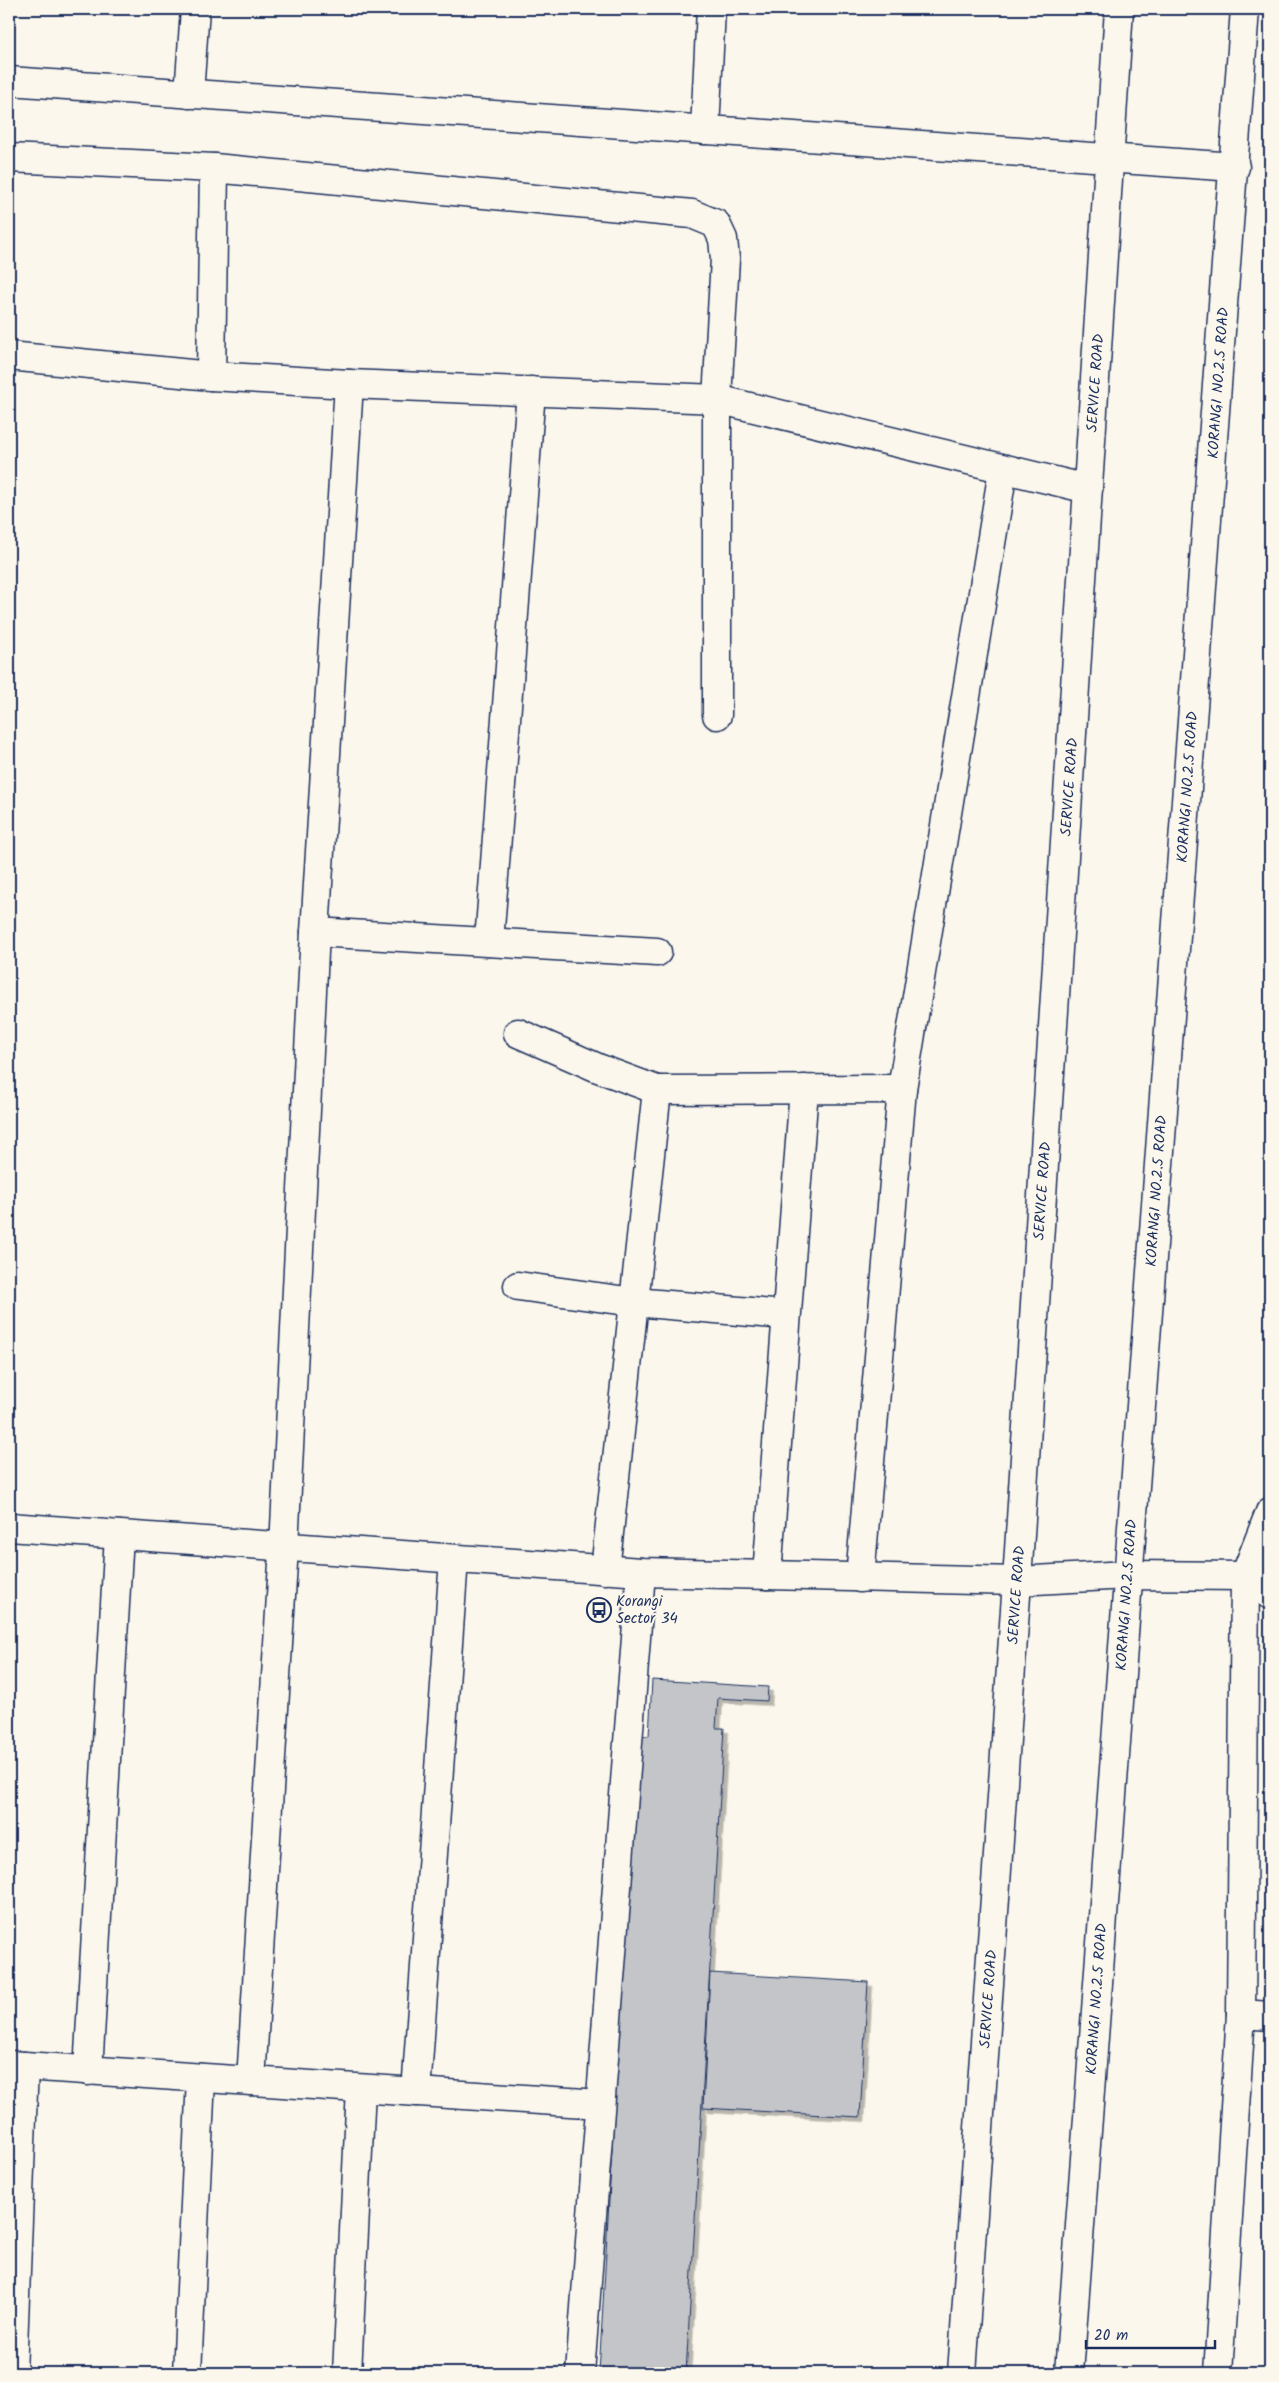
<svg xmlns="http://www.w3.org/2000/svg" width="1279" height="2382" viewBox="0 0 1279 2382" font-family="Kalam,sans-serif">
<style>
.building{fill:#c3c5c9;stroke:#1b2f5e;filter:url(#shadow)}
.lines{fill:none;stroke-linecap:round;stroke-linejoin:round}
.minor-casing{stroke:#1b2f5e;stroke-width:31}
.tertiary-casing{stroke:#1b2f5e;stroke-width:31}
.secondary-casing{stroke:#1b2f5e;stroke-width:31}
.minor{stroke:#fbf7ec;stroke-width:28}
.tertiary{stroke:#fbf7ec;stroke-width:28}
.secondary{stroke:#fbf7ec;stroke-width:28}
.labels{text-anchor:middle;stroke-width:4;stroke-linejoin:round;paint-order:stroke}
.street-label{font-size:15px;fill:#1b2f5e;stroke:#fbf7ec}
.poi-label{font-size:15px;fill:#1b2f5e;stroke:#fbf7ec;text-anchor:start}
</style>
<defs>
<filter id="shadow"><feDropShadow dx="4.5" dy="4.5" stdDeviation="0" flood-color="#0004"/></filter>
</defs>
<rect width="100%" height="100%" fill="#fbf7ec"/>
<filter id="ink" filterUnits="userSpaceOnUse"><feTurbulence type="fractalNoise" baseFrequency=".02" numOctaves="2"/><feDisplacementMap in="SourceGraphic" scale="10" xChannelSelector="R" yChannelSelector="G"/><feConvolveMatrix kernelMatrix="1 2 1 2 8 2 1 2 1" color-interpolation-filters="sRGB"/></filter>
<g filter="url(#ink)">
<g class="building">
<polygon points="652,1680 768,1687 767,1701 718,1698 716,1728 724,1728 686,2373 599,2373 636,1735 649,1736"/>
<polygon points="710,1973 868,1982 860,2117 703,2108"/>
</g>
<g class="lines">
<defs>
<g id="minor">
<polyline points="9,81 1235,167"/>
<polyline points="189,94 195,9"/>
<polyline points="705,130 711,9"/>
<polyline points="9,158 214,168 692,214 716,224 723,239 725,259 717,399 717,715"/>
<polyline points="9,356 211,376 349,384 717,399 1088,489"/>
<polyline points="211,376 214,168"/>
<polyline points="315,932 657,952"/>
<polyline points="489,942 531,391"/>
<polyline points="518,1033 598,1068 657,1090 902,1089"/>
<polyline points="518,1286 634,1302 786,1315"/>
<polyline points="9,1527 641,1572 1017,1581 1127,1575 1245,1576"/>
<polyline points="605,1570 657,1090"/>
<polyline points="767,1575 804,1089"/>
<polyline points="860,1578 902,1089 1003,470"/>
<polyline points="1241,2014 1270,2016"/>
<polyline points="9,2065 600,2104"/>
<polyline points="88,2071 119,1535"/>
<polyline points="251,2081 284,1547 315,932 349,384"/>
<polyline points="416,2092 454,1559"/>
<polyline points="12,2373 24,2066"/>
<polyline points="187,2373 201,2078"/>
<polyline points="347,2373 361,2089"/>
<polyline points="580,2373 641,1572"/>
<polyline points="962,2373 1017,1581 1119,9"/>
</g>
<polyline id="tertiary" points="1270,1560 1245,1576 1270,1595"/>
<g id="secondary">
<polyline points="1069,2373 1245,9"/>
<polyline points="1218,2373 1241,2014 1245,1576 1270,1512"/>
</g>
</defs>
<use href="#minor" class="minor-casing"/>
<use href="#tertiary" class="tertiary-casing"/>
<use href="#secondary" class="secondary-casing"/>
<use href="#minor" class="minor"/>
<use href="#tertiary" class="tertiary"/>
<use href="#secondary" class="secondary"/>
</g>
</g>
<defs>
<symbol id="bus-ring" viewBox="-11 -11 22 22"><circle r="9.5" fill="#fbf7ec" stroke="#1b2f5e" stroke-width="1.5"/><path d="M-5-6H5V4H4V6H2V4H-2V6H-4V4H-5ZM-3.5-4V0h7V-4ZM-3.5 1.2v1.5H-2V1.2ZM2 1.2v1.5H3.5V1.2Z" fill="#1b2f5e"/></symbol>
</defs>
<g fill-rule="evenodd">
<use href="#bus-ring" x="585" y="1596" width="28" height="28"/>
</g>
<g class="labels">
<g class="street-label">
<text transform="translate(1095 383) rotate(-86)" y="5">SERVICE ROAD</text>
<text transform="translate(1218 383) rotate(-86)" y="5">KORANGI NO.2.5 ROAD</text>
<text transform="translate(1069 787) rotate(-86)" y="5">SERVICE ROAD</text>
<text transform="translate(1187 787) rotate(-86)" y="5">KORANGI NO.2.5 ROAD</text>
<text transform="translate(1042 1191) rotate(-86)" y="5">SERVICE ROAD</text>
<text transform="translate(1156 1191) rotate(-86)" y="5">KORANGI NO.2.5 ROAD</text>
<text transform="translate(1016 1595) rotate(-86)" y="5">SERVICE ROAD</text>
<text transform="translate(1126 1595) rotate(-86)" y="5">KORANGI NO.2.5 ROAD</text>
<text transform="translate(988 1999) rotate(-86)" y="5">SERVICE ROAD</text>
<text transform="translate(1096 1999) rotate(-86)" y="5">KORANGI NO.2.5 ROAD</text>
</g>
<g class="poi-label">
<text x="616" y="1606">Korangi<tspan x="616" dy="17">Sector 34</tspan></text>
</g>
</g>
<rect width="1279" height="2382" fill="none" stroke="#fbf7ec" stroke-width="30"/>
<rect x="15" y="15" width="1249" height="2352" fill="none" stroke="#1b2f5e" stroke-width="2" filter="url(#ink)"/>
<path d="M1086 2340v8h129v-8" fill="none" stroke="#1b2f5e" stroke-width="2.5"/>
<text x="1094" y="2340" font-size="15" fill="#1b2f5e" stroke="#fbf7ec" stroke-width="4" paint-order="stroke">20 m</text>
</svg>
